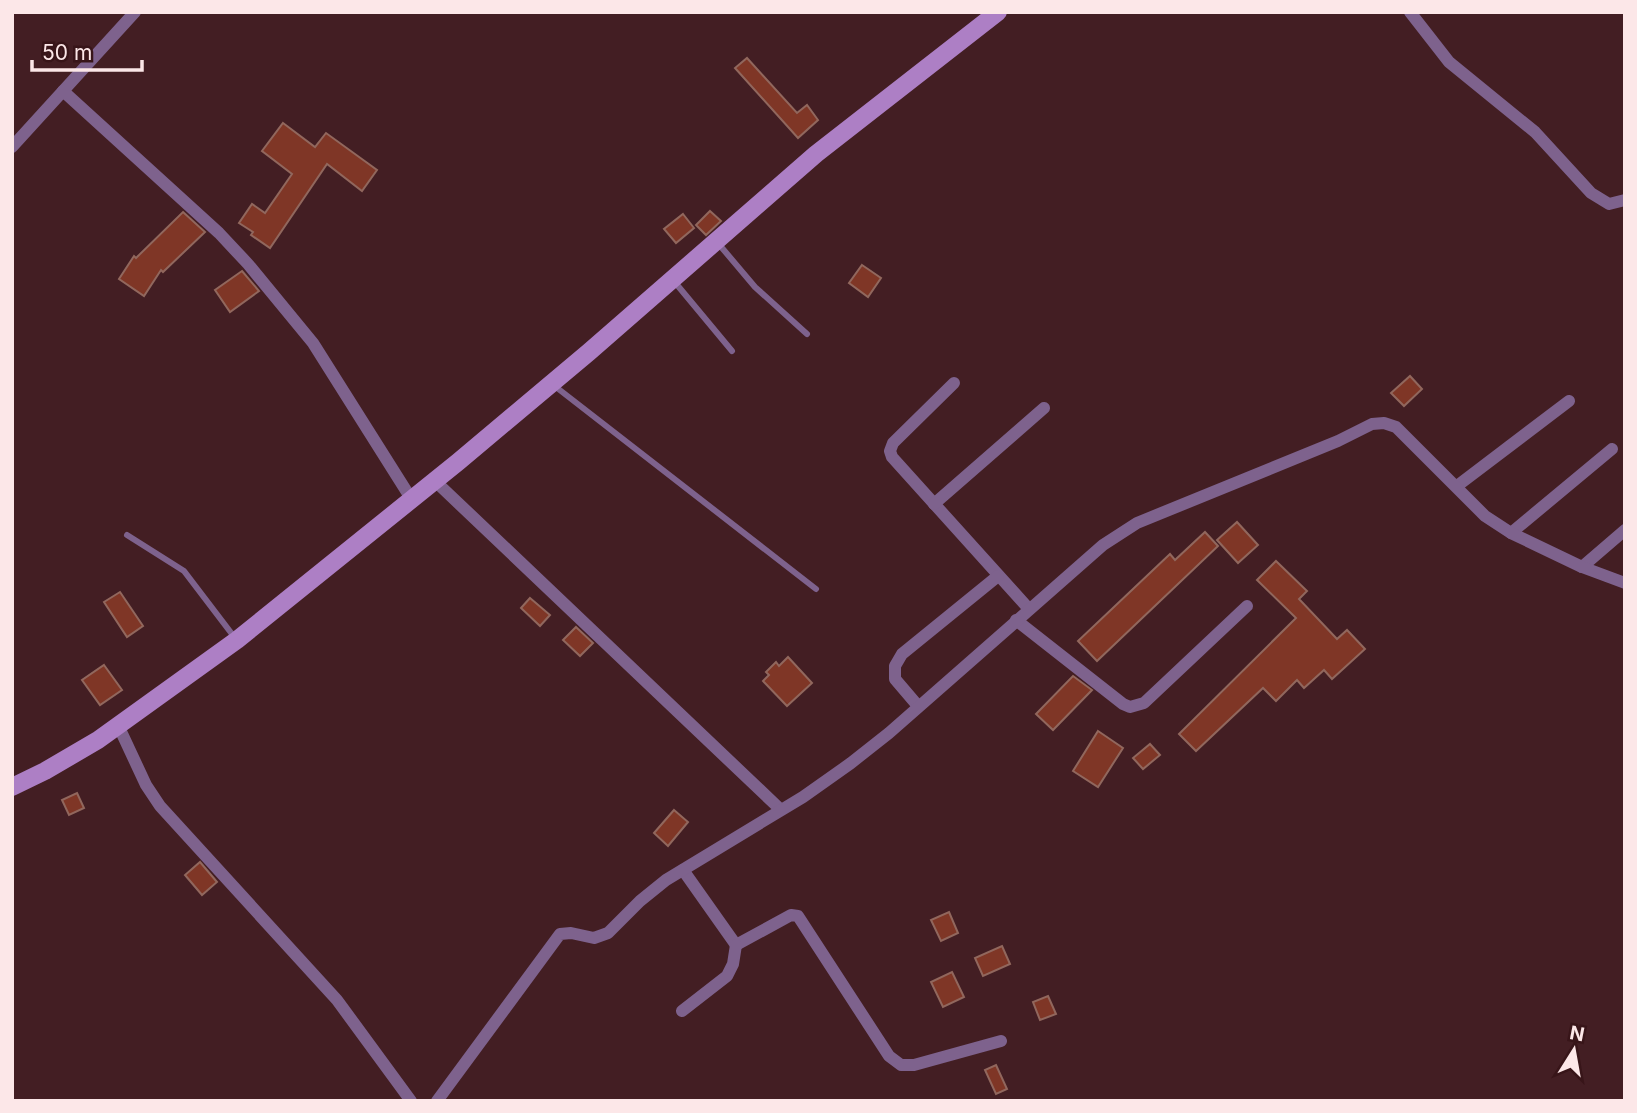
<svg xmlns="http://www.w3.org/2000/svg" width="1637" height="1113" viewBox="0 0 1637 1113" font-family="Inter,sans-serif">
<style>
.building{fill:#7f3626;stroke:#91675d;stroke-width:2}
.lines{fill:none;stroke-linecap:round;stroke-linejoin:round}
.lane{stroke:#7e628d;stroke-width:6}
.street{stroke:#7e628d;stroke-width:12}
.secondary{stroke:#ad7fc5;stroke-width:18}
</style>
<rect width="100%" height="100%" fill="#431e23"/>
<g class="building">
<polygon points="747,58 797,113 807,105 818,120 798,138 735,68"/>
<polygon points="283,123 315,147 326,133 377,170 362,191 327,164 270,248 251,235 253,232 239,223 252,204 265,213 292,174 262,151"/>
<polygon points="710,211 721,221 706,235 696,225"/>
<polygon points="183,212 205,232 163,272 161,270 144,296 119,279 134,256 136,258"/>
<polygon points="683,214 694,228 676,243 664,229"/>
<polygon points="862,265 881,278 868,297 849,283"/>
<polygon points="242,271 259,291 230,312 215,290"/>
<polygon points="1410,376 1422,389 1404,406 1391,393"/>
<polygon points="1237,522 1258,545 1238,563 1217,540"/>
<polygon points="1205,532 1218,546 1097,661 1078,641 1170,554 1175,560"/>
<polygon points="1276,561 1307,591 1299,599 1337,639 1347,630 1365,649 1332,679 1324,670 1304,688 1297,680 1276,701 1263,688 1196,751 1179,734 1296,618 1257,580"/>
<polygon points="120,592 143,626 127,637 104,602"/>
<polygon points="530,598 550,615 540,626 521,608"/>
<polygon points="576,627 593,643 580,656 563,640"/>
<polygon points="788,657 812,683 787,706 763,681 769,675 766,672 776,662 779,666"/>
<polygon points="104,665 122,690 100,705 82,680"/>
<polygon points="1073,676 1092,690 1053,730 1036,714"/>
<polygon points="1098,731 1123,748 1098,787 1073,771"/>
<polygon points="1150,744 1160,755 1143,769 1133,758"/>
<polygon points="77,793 84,808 69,815 62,800"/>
<polygon points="674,810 688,822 668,846 654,833"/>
<polygon points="200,862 217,882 202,895 185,875"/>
<polygon points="949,912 958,933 941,941 931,920"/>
<polygon points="1002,946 1010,964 983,976 975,958"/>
<polygon points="952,972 964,997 943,1007 931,982"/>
<polygon points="1048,996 1056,1014 1040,1020 1033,1002"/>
<polygon points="996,1065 1007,1089 996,1094 985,1070"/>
</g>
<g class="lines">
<g class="lane">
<polyline points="717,242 755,287 807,334"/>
<polyline points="673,280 732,351"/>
<polyline points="552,384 816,589"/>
<polyline points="127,535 184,571 235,638"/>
</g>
<g class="street">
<polyline points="1410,12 1449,62 1535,132 1591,193 1609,204 1625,200"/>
<polyline points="63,91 219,233 248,264 313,343 412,500"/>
<polyline points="12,147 135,12"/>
<polyline points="954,383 893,443 890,451 892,457 1029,609"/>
<polyline points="435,481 780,809"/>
<polyline points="1457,486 1569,401"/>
<polyline points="934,504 1044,408"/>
<polyline points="1511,533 1612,449"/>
<polyline points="1582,567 1625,530"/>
<polyline points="1016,620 1123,704 1130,707 1144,703 1247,606"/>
<polyline points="918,706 895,679 895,666 902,654 998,576"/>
<polyline points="118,725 146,785 160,806 337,1000 411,1101"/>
<polyline points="683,870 736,945 791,915 798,916 889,1056 901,1065 914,1065 1001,1041"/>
<polyline points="682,1011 727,976 733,964 736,945"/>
<polyline points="437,1101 560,934 571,933 594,938 608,933 640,901 666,880 803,797 851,763 889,733 1103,545 1137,523 1338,441 1372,424 1384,423 1396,427 1485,516 1511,533 1582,567 1625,583"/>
</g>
<polyline class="secondary" points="12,787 45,771 98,740 237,640 458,462 589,352 816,154 998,12"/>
</g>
<rect width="1637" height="1113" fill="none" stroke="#fce7e8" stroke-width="28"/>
<g transform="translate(1574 1050) rotate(11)" stroke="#381519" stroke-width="5" paint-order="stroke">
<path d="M0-5L12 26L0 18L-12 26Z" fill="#fce7e8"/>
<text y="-10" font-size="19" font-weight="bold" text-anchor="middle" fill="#fce7e8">N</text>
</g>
<path d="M32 60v10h110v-10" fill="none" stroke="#fce7e8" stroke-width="3.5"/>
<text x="42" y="60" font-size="21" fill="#fce7e8" stroke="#381519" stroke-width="5" paint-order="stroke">50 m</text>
</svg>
